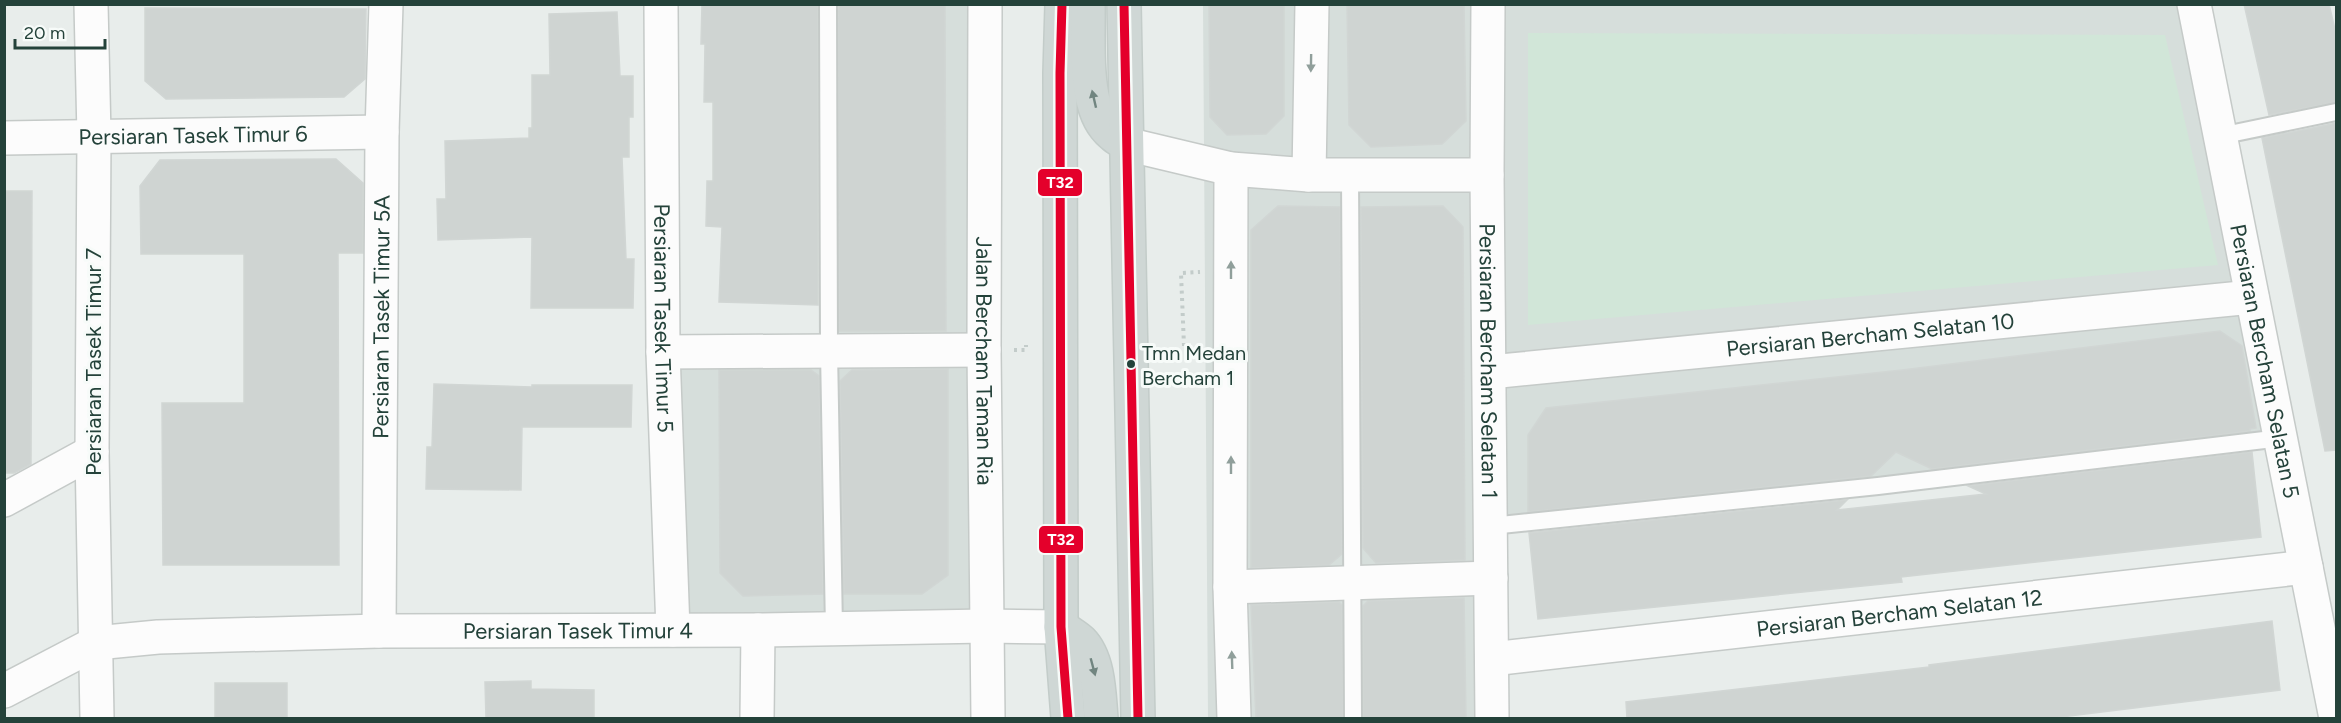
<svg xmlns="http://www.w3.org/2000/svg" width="2341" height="723" viewBox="0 0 2341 723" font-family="Figtree,sans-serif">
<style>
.built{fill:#d6dedb}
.green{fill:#d1e6d8}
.building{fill:#cfd4d2;stroke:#d1d6d4;stroke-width:1.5}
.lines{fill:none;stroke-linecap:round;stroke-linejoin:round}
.lane-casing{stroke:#c5cac8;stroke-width:20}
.street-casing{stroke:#c5cac8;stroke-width:36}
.primary-casing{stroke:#c3ccc9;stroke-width:36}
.path{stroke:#c3ccca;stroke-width:4;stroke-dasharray:3 4.5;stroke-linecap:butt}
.lane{stroke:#fcfcfc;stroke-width:16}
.street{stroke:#fcfcfc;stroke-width:33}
.primary{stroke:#cfd7d5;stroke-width:33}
.bus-1-casing{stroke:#f7fbf9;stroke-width:14}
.bus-1{stroke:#e4002b;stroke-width:9}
.oneway{fill:#909f9b}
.oneway2{fill:#718580}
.bus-dot{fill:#24423a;stroke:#f7fbf9;stroke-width:2}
.labels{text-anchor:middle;stroke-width:6;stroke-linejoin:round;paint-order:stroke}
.bus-label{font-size:20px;fill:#24423a;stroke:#f7fbf9;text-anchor:start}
.street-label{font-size:22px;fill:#24423a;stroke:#f7fbf9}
.line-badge{stroke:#f7fbf9;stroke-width:2}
.badge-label{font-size:16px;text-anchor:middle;font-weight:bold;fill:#fff}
</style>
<rect width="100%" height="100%" fill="#e8edeb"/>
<g class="built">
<polygon points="837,5 1000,5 1001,615 670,613 672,347 833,343"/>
<polygon points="1203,5 2201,5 2290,435 1499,524 1490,718 1208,718"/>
</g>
<polygon class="green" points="1528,33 2165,35 2218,265 1528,325"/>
<g class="building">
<polygon points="702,4 818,4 818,305 719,302 722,227 706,226 707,181 713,181 713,102 704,102 705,44 701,44"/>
<polygon points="838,4 945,4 946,331 839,331"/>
<polygon points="1209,4 1284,4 1284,116 1266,134 1227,135 1210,117"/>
<polygon points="1347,4 1464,4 1466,121 1442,144 1371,147 1349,125"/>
<polygon points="2244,4 2329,4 2337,38 2337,102 2269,115"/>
<polygon points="145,8 366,9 365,79 344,97 166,99 145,81"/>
<polygon points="617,12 620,76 633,76 633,117 629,117 629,157 622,157 626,259 634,259 633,308 531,308 532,237 438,240 437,199 446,199 445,141 529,138 529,128 532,128 532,75 550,75 549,14"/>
<polygon points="2337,123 2337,450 2325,451 2262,138"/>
<polygon points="336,159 363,183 363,253 338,253 339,565 163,565 162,403 244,403 244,254 141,254 140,186 160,160"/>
<polygon points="4,191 32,191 31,464 14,473 4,473"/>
<polygon points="1278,206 1340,207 1342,554 1329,565 1251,568 1251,230"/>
<polygon points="1443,206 1463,227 1465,560 1376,563 1363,548 1361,207"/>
<polygon points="2220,331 2242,346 2256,428 2250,429 2250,431 1932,469 1896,452 1871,476 1528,512 1528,435 1546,408 1902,370"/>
<polygon points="948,369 948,575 922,594 844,594 840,381 852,370"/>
<polygon points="719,370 811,370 819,376 823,594 743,596 720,573"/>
<polygon points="434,384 532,387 532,385 632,385 631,427 522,427 521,490 426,489 427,447 432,447"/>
<polygon points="2252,452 2261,537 1901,577 1902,582 1538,619 1529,533 1847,500 1837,510 1986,494 1968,486"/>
<polygon points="1464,598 1466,718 1363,718 1363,606 1368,601"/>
<polygon points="1339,602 1342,605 1343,718 1256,718 1251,605"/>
<polygon points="2272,621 2280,690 2053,718 1627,718 1626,702 1929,667 1929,665"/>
<polygon points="531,681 531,689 594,690 594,718 486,718 485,682"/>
<rect x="215" y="683" width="72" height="35"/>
</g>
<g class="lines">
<defs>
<g id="lane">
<polyline points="828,4 829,351 834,629"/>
<polyline points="2220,136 2336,112"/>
<polyline points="1350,175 1353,718"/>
<polyline points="1491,526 1878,486 2281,438"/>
</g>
<g id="street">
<polyline points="91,4 94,136 92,452 97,718"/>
<path id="s1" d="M661,4l2,348 10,278"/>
<path id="s2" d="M985,4l-1,346 4,368"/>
<path id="s3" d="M1488,4l-1,171 5,543"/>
<path id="s4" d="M2194,4l142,714"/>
<path id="s5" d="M4,138l378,-6"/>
<polyline points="1126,144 1231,169 1309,175 1487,175"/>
<polyline points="1231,169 1230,587 1234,718"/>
<polyline points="1309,175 1312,4"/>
<polyline points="663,352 984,350"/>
<path id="s6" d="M1490,372l762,-75"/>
<polyline points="4,500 92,452"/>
<polyline points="1230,587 1491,578"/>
<path id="s7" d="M379,631l3,-499 4,-128"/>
<path id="s8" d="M1492,659l814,-92"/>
<path id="s9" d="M4,691l92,-48 62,-6 221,-6 379,-1 228,-4 75,1"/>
<polyline points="757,718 758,630"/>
</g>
<g id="primary">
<polyline points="1062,4 1060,73 1061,627 1068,718"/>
<path d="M1088,4c1,35 -5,95 17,123 6,8 13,12 21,17"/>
<polyline points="1124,4 1138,718"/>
<path d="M1061,627c6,4 14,9 20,14 18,18 18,54 20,77"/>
</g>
</defs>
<use href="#lane" class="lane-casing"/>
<use href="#street" class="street-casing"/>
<use href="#primary" class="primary-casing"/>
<g class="path">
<polyline points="1199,346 1184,346 1181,273 1200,272"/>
<polyline points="1014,350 1026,350 1026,345"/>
</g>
<use href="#lane" class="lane"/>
<use href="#street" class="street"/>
<use href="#primary" class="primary"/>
<defs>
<g id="bus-1">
<polyline points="1062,4 1060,73 1061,627 1068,718"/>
<polyline points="1124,4 1138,718"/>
</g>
</defs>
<use href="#bus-1" class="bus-1-casing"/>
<use href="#bus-1" class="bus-1"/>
</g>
<defs><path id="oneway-solid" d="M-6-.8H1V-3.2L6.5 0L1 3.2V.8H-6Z" transform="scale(1.5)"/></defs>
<g class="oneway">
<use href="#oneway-solid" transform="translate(1311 63) rotate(91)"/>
<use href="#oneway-solid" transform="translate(1231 270) rotate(-90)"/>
<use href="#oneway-solid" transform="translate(1231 465) rotate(-90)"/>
<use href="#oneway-solid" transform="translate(1232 660) rotate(-92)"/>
</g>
<g class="oneway2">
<use href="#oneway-solid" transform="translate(1094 99) rotate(-103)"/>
<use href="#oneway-solid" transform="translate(1093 667) rotate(75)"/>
</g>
<circle class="bus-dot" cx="1131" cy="364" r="5"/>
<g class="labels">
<g class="bus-label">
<text x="1142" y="360">Tmn Medan<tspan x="1142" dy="25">Bercham 1</tspan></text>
</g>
<g class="street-label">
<text dy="8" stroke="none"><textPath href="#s5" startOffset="189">Persiaran Tasek Timur 6</textPath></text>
<text dy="8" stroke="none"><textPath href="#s1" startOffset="314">Persiaran Tasek Timur 5</textPath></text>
<text dy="8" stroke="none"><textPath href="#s7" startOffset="314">Persiaran Tasek Timur 5A</textPath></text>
<text dy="8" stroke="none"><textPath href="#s6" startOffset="382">Persiaran Bercham Selatan 10</textPath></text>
<text dy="8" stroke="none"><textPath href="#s3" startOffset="357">Persiaran Bercham Selatan 1</textPath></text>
<text dy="8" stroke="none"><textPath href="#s4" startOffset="364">Persiaran Bercham Selatan 5</textPath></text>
<text transform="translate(93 362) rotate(-90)" y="8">Persiaran Tasek Timur 7</text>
<text dy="8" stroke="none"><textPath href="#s2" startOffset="357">Jalan Bercham Taman Ria</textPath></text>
<text dy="8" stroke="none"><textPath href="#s8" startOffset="410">Persiaran Bercham Selatan 12</textPath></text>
<text dy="8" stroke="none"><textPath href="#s9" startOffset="586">Persiaran Tasek Timur 4</textPath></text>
</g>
</g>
<g class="line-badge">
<rect x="1037" y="168" width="46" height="29" rx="6" fill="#e4002b"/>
<rect x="1038" y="525" width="46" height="29" rx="6" fill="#e4002b"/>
</g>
<g class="badge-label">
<text x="1060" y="188">T32</text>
<text x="1061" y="545">T32</text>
</g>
<rect width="2341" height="723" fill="none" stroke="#24423a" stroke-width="12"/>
<path d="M15 39v9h90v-9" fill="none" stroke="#24423a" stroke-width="3"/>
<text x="24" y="39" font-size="18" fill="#24423a" stroke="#f7fbf9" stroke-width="4.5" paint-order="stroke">20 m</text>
</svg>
